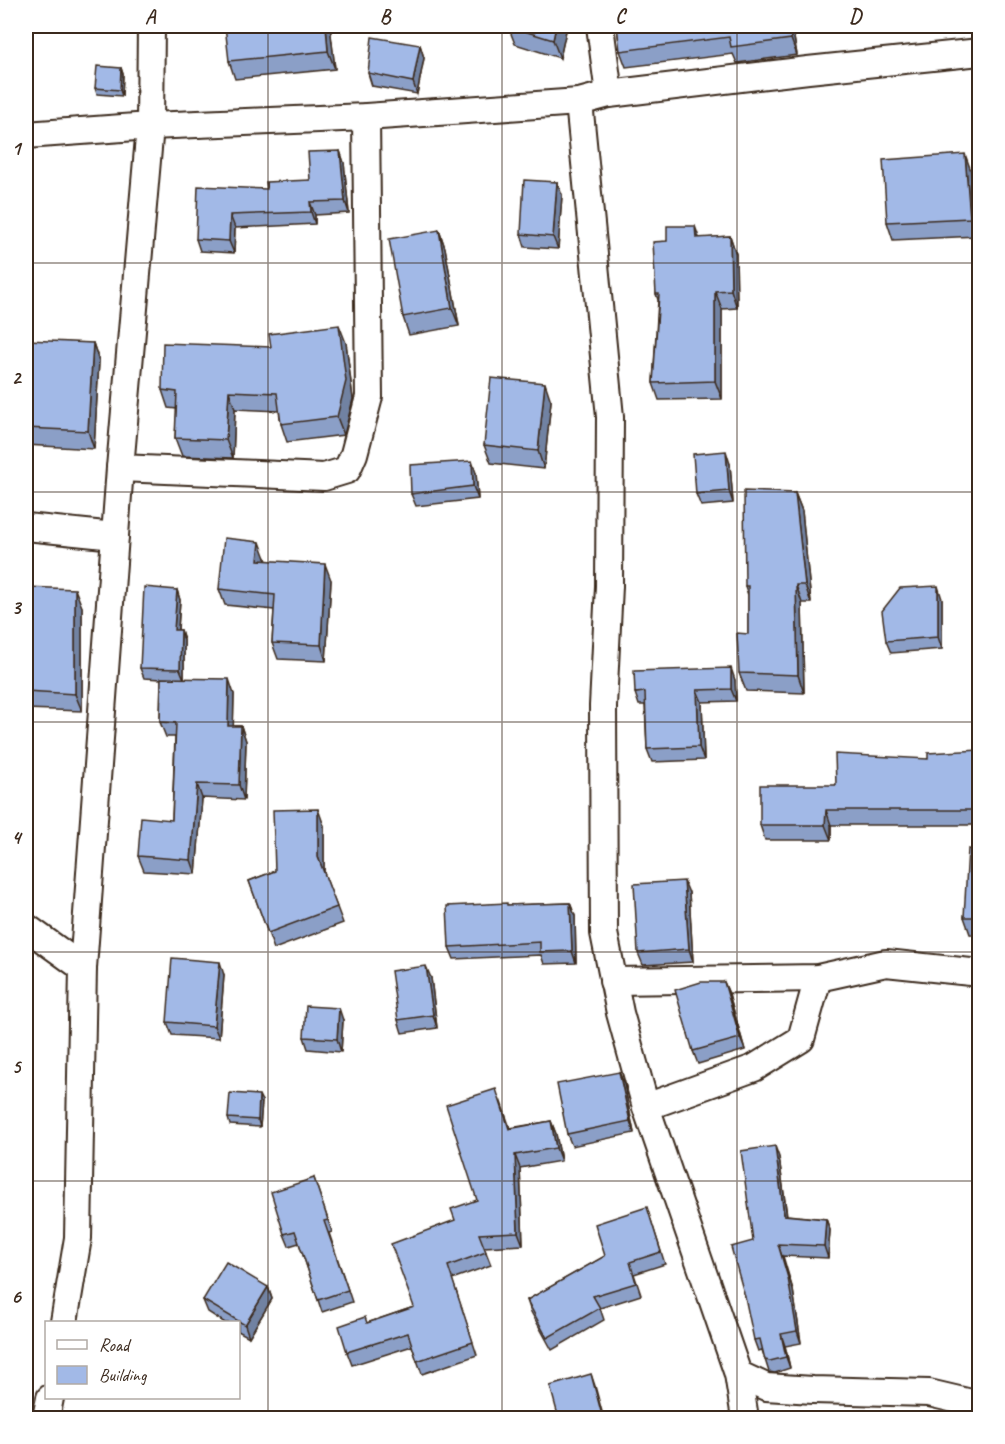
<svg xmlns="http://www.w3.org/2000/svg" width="1005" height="1444" viewBox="0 0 1005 1444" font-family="Caveat,sans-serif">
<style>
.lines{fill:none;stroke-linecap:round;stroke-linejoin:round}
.street-casing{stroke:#3b2a1e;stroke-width:30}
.street{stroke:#fff;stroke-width:26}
.wall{fill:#8b9fc7;stroke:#3b2a1e;stroke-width:1.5}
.shaded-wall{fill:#7182a2;stroke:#3b2a1e;stroke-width:1.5}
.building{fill:#a2b9e7;stroke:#3b2a1e;stroke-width:1.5}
.grid{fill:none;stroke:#3b2a1e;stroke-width:1.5;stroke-opacity:0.55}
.neatline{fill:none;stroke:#3b2a1e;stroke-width:2}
.grid-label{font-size:20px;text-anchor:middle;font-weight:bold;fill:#3b2a1e}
</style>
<rect width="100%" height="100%" fill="#fff"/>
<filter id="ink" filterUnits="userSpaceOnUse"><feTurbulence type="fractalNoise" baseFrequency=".0167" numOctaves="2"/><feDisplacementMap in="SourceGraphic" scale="12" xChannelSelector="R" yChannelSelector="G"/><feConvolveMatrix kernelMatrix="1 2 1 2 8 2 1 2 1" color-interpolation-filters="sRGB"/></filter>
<g filter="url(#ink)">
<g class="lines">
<defs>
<g id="street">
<polyline points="600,26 609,94"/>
<polyline points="579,102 610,417 609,586 603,706 604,933 620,1013 646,1107 738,1374 745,1418"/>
<polyline points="26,135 150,126 366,117 579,102 609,94 808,70 980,52"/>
<polyline points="120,468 324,477 347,470 354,454 369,397 366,117"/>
<polyline points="26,527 115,536"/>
<polyline points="26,927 83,968"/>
<polyline points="613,981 818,978 886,963 980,973"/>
<polyline points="646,1107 754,1068 801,1039 818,978"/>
<polyline points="64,1322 78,1238 83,968 120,468 150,126 151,26"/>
<polyline points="738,1374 766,1387 813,1390 929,1393 980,1405"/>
<polyline points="46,1418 50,1398"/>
</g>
</defs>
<use href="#street" class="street-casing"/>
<use href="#street" class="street"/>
</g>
<g class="wall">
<polygon points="330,26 335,69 235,79 229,61"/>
<polygon points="508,26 567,26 560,58 515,44"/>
<polygon points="617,26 792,26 797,55 737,63 733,54 626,67 620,51"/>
<polygon points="942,26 980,26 980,30 944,29"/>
<polygon points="420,45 424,58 417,94 372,86 368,73"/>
<polygon points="121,68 123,74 122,96 97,94 95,88"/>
<polygon points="340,151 344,163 349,213 315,215 315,224 235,228 234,253 200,251 196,239 267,189 310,180"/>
<polygon points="971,171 977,236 893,240 887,222"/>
<polygon points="562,195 558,249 525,247 521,234"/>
<polygon points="439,230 445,248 459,326 409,335 403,317"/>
<polygon points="730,236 736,254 737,308 722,309 722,399 659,400 653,383 658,300 656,294 667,241"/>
<polygon points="93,343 99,361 94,449 26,445 26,371"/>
<polygon points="346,343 353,399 344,435 287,442 281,424 279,411 235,409 233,458 182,456 175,438 177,409 168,408 162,390 271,347"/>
<polygon points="551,401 544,469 491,463 484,445"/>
<polygon points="730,464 733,503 701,506 696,494"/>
<polygon points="476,473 478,499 416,506 411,494"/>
<polygon points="795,493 802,511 811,603 802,603 804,693 746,691 739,673 748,634 748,595 745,586"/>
<polygon points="266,558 266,560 331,580 326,661 278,659 272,643 274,610 225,605 219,589"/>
<polygon points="26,587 82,607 82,711 26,709"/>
<polygon points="177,590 180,600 178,630 181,630 184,640 184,678 234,694 233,726 241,726 246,741 244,800 202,798 196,874 144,871 138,856 172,820 175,737 166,737 160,722 161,679 144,678 140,668"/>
<polygon points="942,599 942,649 891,653 886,641"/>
<polygon points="735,680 736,701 702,702 704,760 652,762 647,749 645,705 639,705 635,693"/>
<polygon points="980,750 980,825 831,825 831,840 765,840 760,825 836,785 928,759"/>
<polygon points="324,826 324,873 343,923 274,949 249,881 275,871"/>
<polygon points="980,850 980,935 970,934 964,917"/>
<polygon points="689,893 693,962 643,965 638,953"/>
<polygon points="570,903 575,916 576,963 544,964 541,955 454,959 449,947 508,905"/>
<polygon points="224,975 219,1038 172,1035 167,1022"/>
<polygon points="431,978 437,1028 402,1033 398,1020"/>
<polygon points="724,982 729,994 745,1050 698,1064 693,1051"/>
<polygon points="343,1020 341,1052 308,1049 304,1037"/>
<polygon points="619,1072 624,1084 634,1133 572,1146 567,1134"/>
<polygon points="980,1076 980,1187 975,1173"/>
<polygon points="262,1101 260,1127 230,1125 228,1118"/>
<polygon points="501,1102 510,1128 551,1121 556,1134 561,1161 520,1168 523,1245 484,1247 491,1265 452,1279 477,1355 422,1374 412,1346 352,1365 347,1352 367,1323 414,1307 455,1220 477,1200"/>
<polygon points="779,1157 787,1215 826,1219 830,1230 828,1258 783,1256 793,1290 801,1343 785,1346 790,1368 775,1373 769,1372 762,1350 758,1351 754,1340 753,1241"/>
<polygon points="314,1178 332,1232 329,1233 352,1302 322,1312 299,1243 289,1246 284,1234"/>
<polygon points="651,1220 665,1264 634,1274 641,1295 600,1308 604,1320 552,1350 531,1312 527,1300 605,1256"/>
<polygon points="268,1287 272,1299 249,1337 238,1331 238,1323 225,1323 208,1312 203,1300"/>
</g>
<g class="shaded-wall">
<polygon points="326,26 330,26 335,69 328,51"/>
<polygon points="556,26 567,26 560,58 553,40"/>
<polygon points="789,26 792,26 797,55 791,39"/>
<polygon points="420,45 424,58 417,94 413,82"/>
<polygon points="121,68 123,74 122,96 120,90"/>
<polygon points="340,151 344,163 349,213 345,201"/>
<polygon points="965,154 971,171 977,236 970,218"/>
<polygon points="557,182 562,195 558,249 553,237"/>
<polygon points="310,202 315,215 315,224 311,212"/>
<polygon points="230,215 235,228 234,253 229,241"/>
<polygon points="695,226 701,243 696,238"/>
<polygon points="439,230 445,248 459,326 452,308"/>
<polygon points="730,236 736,254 737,308 731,290"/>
<polygon points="715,291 722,309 722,399 715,381"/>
<polygon points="339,325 346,343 353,399 344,435 337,417"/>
<polygon points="93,343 99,361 94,449 88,431"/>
<polygon points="545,383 551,401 544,469 538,451"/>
<polygon points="229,391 235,409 233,458 226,440"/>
<polygon points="726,451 730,464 733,503 729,491"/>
<polygon points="472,461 476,473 478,499 473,486"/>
<polygon points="795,493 802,511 811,603 805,585"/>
<polygon points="260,542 266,558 264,576 258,560"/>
<polygon points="325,564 331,580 326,661 321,645"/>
<polygon points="796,585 802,603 804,693 798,675"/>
<polygon points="938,586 942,599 942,649 938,637"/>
<polygon points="75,589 82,607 82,711 75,694"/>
<polygon points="177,590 180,600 177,640 174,630"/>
<polygon points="181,630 184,640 184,679 180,669"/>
<polygon points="731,668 735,680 736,701 731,689"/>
<polygon points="229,679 234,694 233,740 228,726"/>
<polygon points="697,690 702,702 704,760 699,747"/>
<polygon points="241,726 246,741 244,800 239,785"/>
<polygon points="197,784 202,798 196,874 191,860"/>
<polygon points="318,809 324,826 324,874 318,857"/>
<polygon points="826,810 831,825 831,840 825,825"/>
<polygon points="684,881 689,893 693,962 689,949"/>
<polygon points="570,903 575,916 576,963 572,951"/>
<polygon points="220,962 224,975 219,1038 214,1026"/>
<polygon points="426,966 431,978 437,1028 433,1015"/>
<polygon points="724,982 729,994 745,1050 740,1038"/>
<polygon points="339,1008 343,1020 341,1052 337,1039"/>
<polygon points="619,1072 624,1084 634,1133 630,1121"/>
<polygon points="259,1095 262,1101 260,1127 258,1120"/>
<polygon points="551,1121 556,1134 561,1161 556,1148"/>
<polygon points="775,1146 779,1157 788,1226 784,1215"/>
<polygon points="515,1155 520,1168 523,1245 518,1232"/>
<polygon points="826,1219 830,1230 828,1258 824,1246"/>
<polygon points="778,1244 793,1290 801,1343 797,1331"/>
<polygon points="268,1287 272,1299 249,1337 245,1325"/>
<polygon points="781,1334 785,1346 790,1368 786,1357"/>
<polygon points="591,1374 595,1386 604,1419 603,1419"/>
</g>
<g class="building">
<polygon points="225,26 326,26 328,51 229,61"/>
<polygon points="508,26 556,26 553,40"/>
<polygon points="617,26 789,26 791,39 731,47 729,37 620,51"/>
<polygon points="372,37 420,45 413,82 368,73"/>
<polygon points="97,66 121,68 120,90 95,88"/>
<polygon points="340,151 345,201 310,202 311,212 230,215 229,241 196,239 198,186 267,189 266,182 310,180 308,152"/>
<polygon points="965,154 970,218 887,222 883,160"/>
<polygon points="524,180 557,182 553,237 521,234"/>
<polygon points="667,226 695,226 696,238 730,236 731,290 715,291 715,381 653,383 659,294 656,294 653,242 667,241"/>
<polygon points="439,230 452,308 403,317 389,239"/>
<polygon points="339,325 346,381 337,417 281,424 277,393 229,391 226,440 175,438 177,392 162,390 163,343 271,347 269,334"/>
<polygon points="27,340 93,343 88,431 26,428 26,371"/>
<polygon points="491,378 545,383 538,451 484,445"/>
<polygon points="726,451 729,491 696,494 693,454"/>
<polygon points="472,461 473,486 411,494 410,465"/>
<polygon points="744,491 795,493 805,585 796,585 798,675 739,673 737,633 748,634 748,586 745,586"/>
<polygon points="224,538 260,542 258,560 325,564 321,645 272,643 275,595 219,589"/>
<polygon points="938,586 938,637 886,641 882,611 900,588"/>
<polygon points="26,587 75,589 75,694 26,691"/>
<polygon points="144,587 177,590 174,630 181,630 180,669 140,668"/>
<polygon points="731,668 731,689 697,690 699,747 647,749 645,692 635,693 634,671"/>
<polygon points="161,678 229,679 228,726 241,726 239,785 197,784 191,860 138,856 141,817 172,820 176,723 160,722"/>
<polygon points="980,750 980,810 826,810 825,825 760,825 760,785 836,785 835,754 928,759 928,753"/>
<polygon points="318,809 318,857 337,907 268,933 249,881 275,871 273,810"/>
<polygon points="968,849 980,850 980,917 964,917"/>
<polygon points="684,881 689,949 638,953 634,884"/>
<polygon points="507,903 507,905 570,903 572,951 540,952 540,942 449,947 447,906"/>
<polygon points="172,958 220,962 214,1026 167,1022"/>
<polygon points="426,966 433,1015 398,1020 391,971"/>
<polygon points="701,982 724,982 740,1038 693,1051 675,990"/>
<polygon points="306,1006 339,1008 337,1039 304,1037"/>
<polygon points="619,1072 630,1121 567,1134 557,1084"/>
<polygon points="972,1076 980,1076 980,1173 975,1173"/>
<polygon points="496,1089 509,1129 551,1121 556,1148 515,1155 518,1232 479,1234 486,1252 448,1266 473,1342 417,1361 408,1333 347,1352 339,1326 365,1317 367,1323 414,1307 391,1244 455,1220 451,1209 477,1200 446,1105"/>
<polygon points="230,1093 259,1095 258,1120 228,1118"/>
<polygon points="775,1146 784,1215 826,1219 824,1246 778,1244 788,1278 797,1331 781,1334 786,1357 770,1361 765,1360 760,1339 754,1340 745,1297 731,1247 753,1241 741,1151"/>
<polygon points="314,1178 328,1220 324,1221 348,1290 318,1300 295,1231 284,1234 271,1192"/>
<polygon points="647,1207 661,1252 630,1262 636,1283 593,1296 600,1308 547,1338 527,1300 605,1256 595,1224"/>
<polygon points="226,1262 268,1287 245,1325 203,1300"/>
<polygon points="591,1374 603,1419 559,1419 550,1386"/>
</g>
</g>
<path class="grid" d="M268,26v1392M502,26v1392M737,26v1392M26,263h954M26,492h954M26,722h954M26,952h954M26,1181h954"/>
<rect width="1005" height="1444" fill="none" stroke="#fff" stroke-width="66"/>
<rect x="45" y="1321" width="195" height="78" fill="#ffffff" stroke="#b1aaa5" stroke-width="1.5"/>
<rect x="57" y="1340" width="30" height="9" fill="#ffffff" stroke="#b1aaa5" stroke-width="1.5"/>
<text x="99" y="1351" font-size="18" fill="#3b2a1e">Road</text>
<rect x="57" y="1366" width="30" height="18" fill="#a2b9e7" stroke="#b1aaa5" stroke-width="1.5"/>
<text x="99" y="1381" font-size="18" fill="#3b2a1e">Building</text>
<rect x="33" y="33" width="939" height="1378" class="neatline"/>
<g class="grid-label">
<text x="150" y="23">A</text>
<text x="385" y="23">B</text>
<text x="620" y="23">C</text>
<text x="855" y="23">D</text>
<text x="16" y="155">1</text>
<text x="16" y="384">2</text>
<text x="16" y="614">3</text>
<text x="16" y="844">4</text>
<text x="16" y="1073">5</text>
<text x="16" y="1303">6</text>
</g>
</svg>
